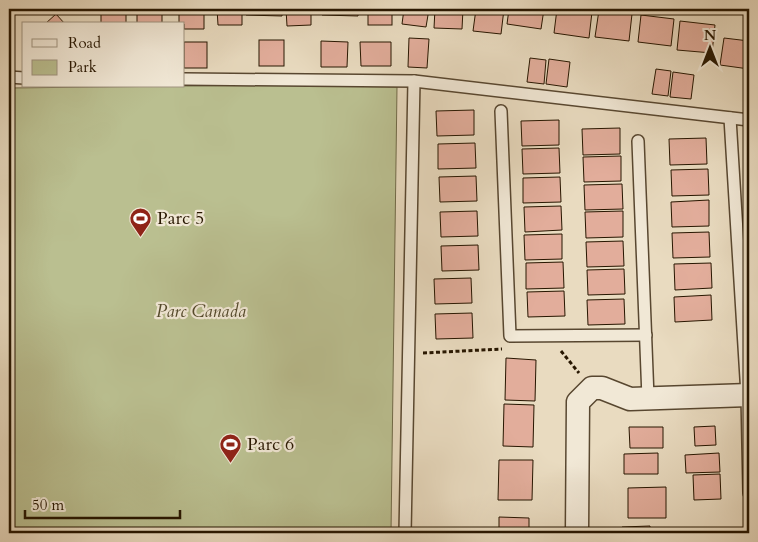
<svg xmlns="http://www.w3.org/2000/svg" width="758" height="542" viewBox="0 0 758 542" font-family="Cardo,serif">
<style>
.green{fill:#babf90;stroke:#706a48}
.building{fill:#e2ad9b;stroke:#271600}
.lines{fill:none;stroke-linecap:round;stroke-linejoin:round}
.lane-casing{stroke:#584730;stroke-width:14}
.street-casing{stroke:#584730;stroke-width:25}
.path{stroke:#271600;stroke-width:3;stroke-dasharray:4 2.5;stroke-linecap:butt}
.lane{stroke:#f1e8d6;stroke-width:11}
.street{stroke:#f1e8d6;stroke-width:22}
.labels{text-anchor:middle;stroke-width:4.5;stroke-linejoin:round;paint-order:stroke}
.poi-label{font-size:18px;fill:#271600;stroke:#f1e8d6;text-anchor:start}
.park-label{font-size:18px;font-style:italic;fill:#53492b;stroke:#f1e8d6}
</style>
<rect width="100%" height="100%" fill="#e9dbc0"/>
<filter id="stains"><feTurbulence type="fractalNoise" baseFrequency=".004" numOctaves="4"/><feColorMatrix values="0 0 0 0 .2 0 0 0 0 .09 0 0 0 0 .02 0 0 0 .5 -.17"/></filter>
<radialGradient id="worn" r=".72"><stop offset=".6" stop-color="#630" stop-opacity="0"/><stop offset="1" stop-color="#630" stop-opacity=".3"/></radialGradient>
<polygon class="green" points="269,85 397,87 391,533 9,533 9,88"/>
<g class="building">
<rect x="101" y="9" width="25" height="15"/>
<rect x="137" y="9" width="25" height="15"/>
<polygon points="179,9 204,9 204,29 184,29 184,24 179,24"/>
<polygon points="217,9 242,9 242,25 218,25"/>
<polygon points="246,9 282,9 282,16 246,15"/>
<polygon points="286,9 311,9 311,25 287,26"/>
<polygon points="322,9 358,9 358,16 322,15"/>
<rect x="368" y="9" width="24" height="16"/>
<polygon points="404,9 429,9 426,27 402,24"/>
<polygon points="435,9 463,9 462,29 434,28"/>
<polygon points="476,9 504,9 501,34 473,31"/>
<polygon points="509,9 544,9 541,29 507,24"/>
<polygon points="557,9 592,12 589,38 554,33"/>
<polygon points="599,10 632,14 629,41 595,37"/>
<polygon points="56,14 65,24 45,24"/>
<polygon points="641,15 674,19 671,46 638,42"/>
<polygon points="680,21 715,25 712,53 677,50"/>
<polygon points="409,38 429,39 427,68 408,67"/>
<polygon points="724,38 749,41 749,69 720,65"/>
<rect x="259" y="40" width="25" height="26"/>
<polygon points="321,41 348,42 347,67 321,67"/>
<rect x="184" y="42" width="23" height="26"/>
<polygon points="360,42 391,42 391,66 361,66"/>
<polygon points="530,58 546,60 544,84 527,82"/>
<polygon points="549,59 570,62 567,87 546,84"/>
<polygon points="656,69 671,71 668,96 652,94"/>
<polygon points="673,72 694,75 691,99 670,97"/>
<polygon points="474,110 474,135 437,136 436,111"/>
<polygon points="559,120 559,145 522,146 521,121"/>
<polygon points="620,128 620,154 583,155 582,129"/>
<polygon points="706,138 707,164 670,165 669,139"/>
<polygon points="475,143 476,168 438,169 438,144"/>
<polygon points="559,148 560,173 523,174 522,149"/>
<polygon points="621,156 621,181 584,182 583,157"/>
<polygon points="708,169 709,195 672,196 671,170"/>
<polygon points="476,176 477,201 440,202 439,177"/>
<polygon points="560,177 561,202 523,203 523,178"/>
<polygon points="622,184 623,209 585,210 584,185"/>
<polygon points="709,200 709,226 672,227 671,202"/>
<polygon points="561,206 562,230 525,232 524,207"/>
<polygon points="477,211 478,236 441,237 440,212"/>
<polygon points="623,211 623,237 586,238 585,212"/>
<polygon points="709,232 710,257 673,258 672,233"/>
<polygon points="562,234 562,259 525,260 524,235"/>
<polygon points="623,241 624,266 587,267 586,242"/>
<polygon points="478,245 479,270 442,271 441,246"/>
<polygon points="563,262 564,288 526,289 526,263"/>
<polygon points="711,263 712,288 675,290 674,264"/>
<polygon points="624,269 625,294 588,295 587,270"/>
<polygon points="471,278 472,303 435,304 434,279"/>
<polygon points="564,291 565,316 528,317 527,292"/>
<polygon points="711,295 712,320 675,322 674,297"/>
<polygon points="624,299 625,324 588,325 587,300"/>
<polygon points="472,313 473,338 436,339 435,314"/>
<polygon points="506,358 536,360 535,401 505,400"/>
<polygon points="504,404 534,405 533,447 503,446"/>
<polygon points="715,426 716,445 695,446 694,427"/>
<polygon points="629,427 663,427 663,448 630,448"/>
<polygon points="658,453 658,474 624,474 624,454"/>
<polygon points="719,453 720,472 686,473 685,455"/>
<polygon points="499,460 533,460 532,500 498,500"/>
<polygon points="720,474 721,499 694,500 693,475"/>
<polygon points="666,487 666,518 628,518 628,488"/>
<polygon points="499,517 529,518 529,533 499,533"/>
<polygon points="650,526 650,533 622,533 622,527"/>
</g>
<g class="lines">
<defs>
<g id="lane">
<polyline points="9,77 24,78"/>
<polyline points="184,79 414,81 749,120"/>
<polyline points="501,111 510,336 646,335"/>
<polyline points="730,118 747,395 749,493"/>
<polyline points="638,141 648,398"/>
<polyline points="405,533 414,81"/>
</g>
<polyline id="street" points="577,533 578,402 592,388 602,388 630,399 749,395"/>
</defs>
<use href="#lane" class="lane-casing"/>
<use href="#street" class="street-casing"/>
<g class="path">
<polyline points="561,351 579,373"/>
<polyline points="423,353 502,349"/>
</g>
<use href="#lane" class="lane"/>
<use href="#street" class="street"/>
</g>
<defs>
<symbol id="stadium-pin" viewBox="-11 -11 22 30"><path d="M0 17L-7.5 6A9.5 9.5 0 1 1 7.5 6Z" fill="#8f2418" stroke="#f1e8d6"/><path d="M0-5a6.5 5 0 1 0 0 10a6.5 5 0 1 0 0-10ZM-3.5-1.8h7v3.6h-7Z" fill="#fff"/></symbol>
</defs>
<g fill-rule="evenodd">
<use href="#stadium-pin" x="128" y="206" width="25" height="34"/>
<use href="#stadium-pin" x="218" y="432" width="25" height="34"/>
</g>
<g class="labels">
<g class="poi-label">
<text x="157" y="224">Parc 5</text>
<text x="247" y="450">Parc 6</text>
</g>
<g class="park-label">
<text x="201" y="317">Parc Canada</text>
</g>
</g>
<rect width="758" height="542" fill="none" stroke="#e9dbc0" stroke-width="30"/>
<rect x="10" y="10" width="738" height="522" fill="none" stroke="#271600" stroke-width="2.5"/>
<rect x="15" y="15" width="728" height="512" fill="none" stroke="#271600"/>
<rect x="22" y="22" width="162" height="65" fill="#f1e8d6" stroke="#a09480"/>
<rect x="32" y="39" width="25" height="8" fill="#f1e8d6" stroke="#a09480"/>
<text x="68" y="48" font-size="15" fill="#271600">Road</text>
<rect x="32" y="60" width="25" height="15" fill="#babf90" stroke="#a09480"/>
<text x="68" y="72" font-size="15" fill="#271600">Park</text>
<g transform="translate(710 48)" stroke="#f1e8d6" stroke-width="4" paint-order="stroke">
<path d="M0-4L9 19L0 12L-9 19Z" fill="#271600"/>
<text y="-8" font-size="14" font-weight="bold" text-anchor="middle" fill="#271600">N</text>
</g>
<path d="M25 510v8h155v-8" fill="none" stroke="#271600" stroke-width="2.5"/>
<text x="32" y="510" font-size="15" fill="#271600" stroke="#f1e8d6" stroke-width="4" paint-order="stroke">50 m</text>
<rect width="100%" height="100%" filter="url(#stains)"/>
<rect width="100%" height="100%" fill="url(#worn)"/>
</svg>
